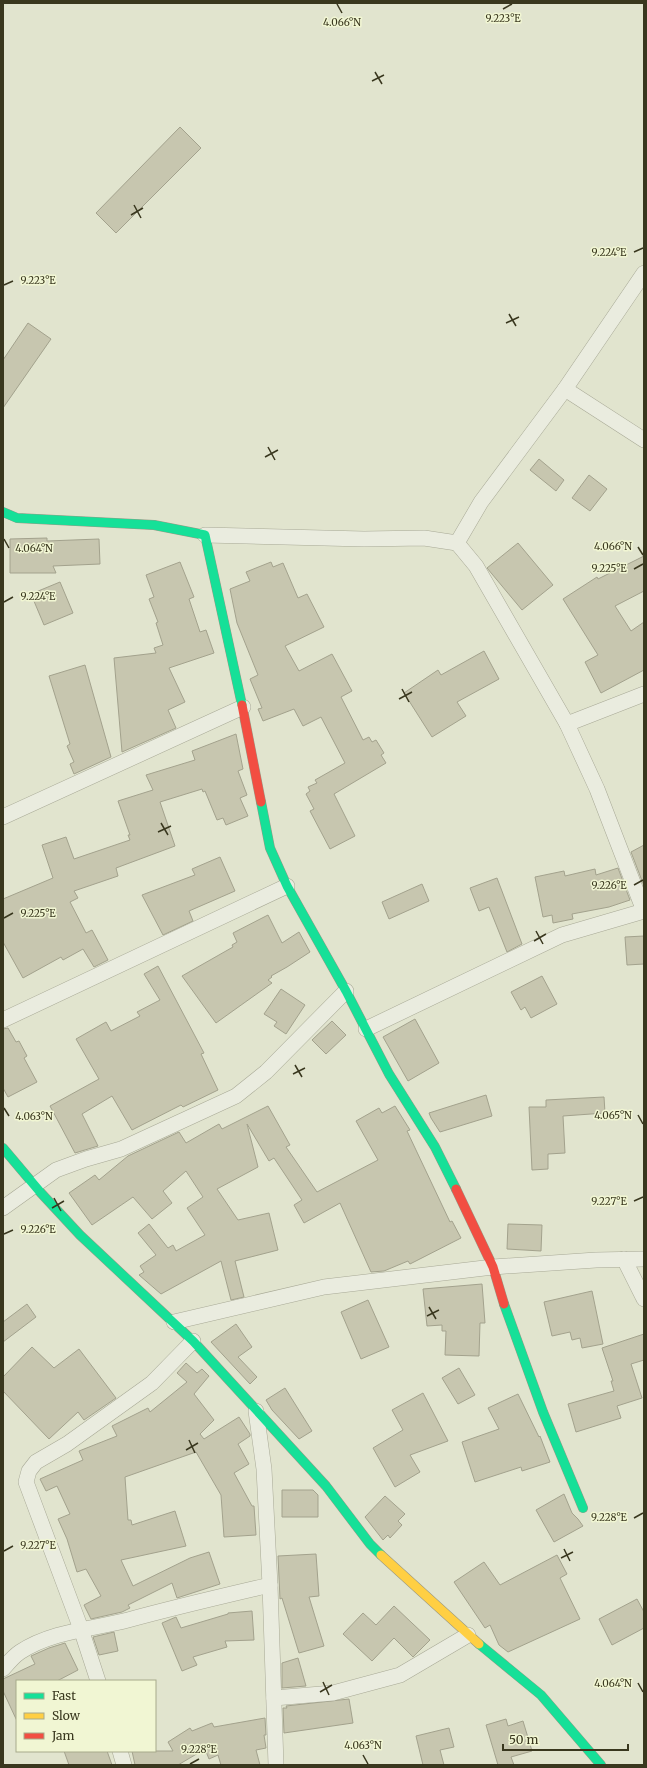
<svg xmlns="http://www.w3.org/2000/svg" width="647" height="1768" viewBox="0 0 647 1768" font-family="Merriweather,serif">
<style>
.building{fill:#c7c6af;stroke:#a3a28d}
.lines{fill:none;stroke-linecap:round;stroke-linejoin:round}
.street-casing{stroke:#a8a996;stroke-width:16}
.fast-casing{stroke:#989986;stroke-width:10}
.slow-casing{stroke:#989986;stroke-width:10}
.jam-casing{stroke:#989986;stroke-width:10}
.street{stroke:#eaecdf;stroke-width:15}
.fast{stroke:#16e098;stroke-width:9}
.slow{stroke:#ffcf43;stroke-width:9}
.jam{stroke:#f24e42;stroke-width:9}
.ticks{fill:none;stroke:#39371e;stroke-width:1.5}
.ticks-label{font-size:10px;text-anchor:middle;fill:#39371e;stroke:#f1f6d3;stroke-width:3;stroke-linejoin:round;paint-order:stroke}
</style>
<rect width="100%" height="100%" fill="#e1e4ce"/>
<g class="building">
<polygon points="180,127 201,148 116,233 96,213"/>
<polygon points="28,323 51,339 3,408 3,360"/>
<polygon points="539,459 564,480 556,491 530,470"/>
<polygon points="589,475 607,489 590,511 572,498"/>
<polygon points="47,538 47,541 99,539 100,564 53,566 56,573 10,573 10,539"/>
<polygon points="518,543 553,585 522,610 487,568"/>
<polygon points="644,556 644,591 615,606 631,631 644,622 644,670 601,693 585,662 598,655 563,599 597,577 598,579"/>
<polygon points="180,562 194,597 189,599 200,632 206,630 214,653 169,668 185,702 168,710 176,728 122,752 114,658 156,653 154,648 163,645 156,623 158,622 149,599 154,597 146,575"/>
<polygon points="271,562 273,567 283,563 298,598 307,594 324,627 285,646 299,671 332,654 352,691 341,697 363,740 369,737 372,742 376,740 384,753 381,755 386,763 334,794 355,836 330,849 310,811 314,809 306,794 310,791 308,787 317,783 315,780 345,763 321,717 303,726 294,709 263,721 258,709 262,708 250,679 258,675 237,623 230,589 250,581 246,572"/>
<polygon points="60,582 73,613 44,625 31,594"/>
<polygon points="484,651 499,679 457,702 466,716 432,737 404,693 438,670 441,675"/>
<polygon points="85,665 111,757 74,774 70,764 74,762 67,746 70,744 49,676"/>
<polygon points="236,734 243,769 238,771 247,795 240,798 248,816 226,825 223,818 217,820 205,791 203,792 202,789 160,802 175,846 116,868 118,876 74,891 78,898 70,902 86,933 92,930 108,960 94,967 83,949 63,960 61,957 23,978 3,942 3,899 53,878 42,845 66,837 74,859 130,840 128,835 130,835 118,801 153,790 146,775 195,760 192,751"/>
<polygon points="644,845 644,886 631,852"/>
<polygon points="220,857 235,891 189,911 193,921 163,935 142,895 195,875 192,869"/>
<polygon points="618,868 630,900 609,907 572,914 573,919 553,923 552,915 543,917 535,877 564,871 565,876 595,869 596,875"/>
<polygon points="497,878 522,944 507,952 489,907 479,911 470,888"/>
<polygon points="422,884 429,901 389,919 382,902"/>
<polygon points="268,915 282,943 299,932 310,952 287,967 271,976 272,977 268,980 272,983 216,1023 182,976 233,947 232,945 237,942 233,933"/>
<polygon points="644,936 644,964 627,965 625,937"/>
<polygon points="158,966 204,1053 201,1054 218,1090 183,1107 181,1105 132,1130 112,1096 82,1114 98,1146 75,1153 50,1106 99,1079 76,1039 106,1022 111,1031 140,1016 137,1012 160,1000 144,974"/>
<polygon points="542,976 557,1004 531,1018 525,1007 521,1010 511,992"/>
<polygon points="281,989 305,1005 286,1034 274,1026 277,1022 264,1014"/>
<polygon points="415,1019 439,1063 408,1081 383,1037"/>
<polygon points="332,1021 346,1035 326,1054 312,1040"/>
<polygon points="8,1028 16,1042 19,1041 27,1056 24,1058 37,1082 8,1097 3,1088 3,1029"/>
<polygon points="486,1095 492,1116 440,1132 431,1118 429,1113"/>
<polygon points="604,1097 605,1113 563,1116 565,1153 548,1154 548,1169 532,1170 529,1107 546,1107 546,1100"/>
<polygon points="268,1106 290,1145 286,1147 317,1192 378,1160 356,1121 379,1108 382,1113 395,1106 410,1130 407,1131 450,1222 452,1221 461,1238 410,1264 408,1261 384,1271 371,1272 340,1203 304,1223 294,1205 302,1200 274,1158 269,1161 247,1124 258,1167 217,1189 238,1220 269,1213 278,1250 235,1261 244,1297 231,1300 221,1261 161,1294 139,1275 144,1272 140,1266 156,1255 138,1233 149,1224 168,1248 173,1245 176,1251 205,1235 187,1208 203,1197 186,1171 163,1191 172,1203 152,1219 133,1197 92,1225 69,1193 95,1175 99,1180 128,1156 179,1132 186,1143 219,1124 222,1129"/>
<polygon points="508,1224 542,1225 541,1251 507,1249"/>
<polygon points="482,1284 485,1323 480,1323 479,1356 445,1355 446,1331 442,1331 442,1325 427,1326 423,1289"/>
<polygon points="592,1291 603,1344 582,1348 580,1338 572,1340 570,1332 552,1336 544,1302"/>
<polygon points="368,1300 389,1347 361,1359 341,1312"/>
<polygon points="27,1304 36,1317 3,1342 3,1322"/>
<polygon points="236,1324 252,1347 238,1357 257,1377 250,1384 211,1342"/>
<polygon points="644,1334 644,1360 631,1364 642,1398 617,1406 621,1418 576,1432 568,1404 614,1391 611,1381 613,1381 602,1348"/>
<polygon points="32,1347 54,1368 79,1349 116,1398 84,1420 78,1412 49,1439 3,1391 3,1377"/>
<polygon points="186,1363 197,1373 202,1369 209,1376 194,1394 214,1420 200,1434 204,1439 239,1417 250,1434 250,1436 238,1444 249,1464 234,1473 252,1506 254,1506 256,1535 224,1537 221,1495 196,1452 125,1477 128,1520 131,1520 132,1525 175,1511 186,1546 121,1560 133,1586 190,1558 209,1552 220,1584 177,1598 172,1583 128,1605 130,1608 122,1612 91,1619 84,1605 101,1596 86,1569 77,1572 67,1539 58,1519 70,1514 57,1486 46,1491 40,1479 83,1460 79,1451 117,1436 112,1426 148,1408 150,1412 187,1382 177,1373"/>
<polygon points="459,1368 475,1395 458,1404 442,1378"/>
<polygon points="285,1388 312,1431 299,1439 272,1410 266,1400"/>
<polygon points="423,1393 448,1441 410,1455 420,1472 395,1487 373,1448 403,1430 392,1410"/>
<polygon points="518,1394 539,1437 540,1436 550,1462 522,1471 521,1467 475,1482 462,1442 499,1429 488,1408"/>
<polygon points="282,1490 313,1490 318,1495 318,1517 282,1517"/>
<polygon points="564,1494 572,1513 578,1519 583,1526 554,1542 536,1510"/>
<polygon points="385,1496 405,1514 398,1521 402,1525 390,1538 388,1535 383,1540 365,1517"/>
<polygon points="316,1554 319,1596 309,1597 324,1646 299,1653 282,1598 280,1599 278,1556"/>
<polygon points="557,1555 567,1574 560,1578 580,1619 508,1652 499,1645 490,1625 485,1628 454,1582 484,1562 500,1585"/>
<polygon points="637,1599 644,1612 644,1628 612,1645 599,1619"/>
<polygon points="394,1606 430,1640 413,1657 394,1638 372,1661 343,1634 363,1613 376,1625"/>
<polygon points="252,1611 254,1640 225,1641 227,1647 193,1657 197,1665 182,1671 162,1623 176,1617 181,1628 228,1614 228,1613"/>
<polygon points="114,1632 118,1651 99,1655 93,1637"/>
<polygon points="65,1643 78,1670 57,1681 17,1681 17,1721 3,1691 3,1679 35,1664 31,1656 49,1648"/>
<polygon points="298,1658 306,1686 282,1688 282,1663"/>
<polygon points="349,1699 353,1723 284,1733 283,1708 287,1708 286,1706"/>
<polygon points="265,1718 266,1735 264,1735 266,1748 256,1750 260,1765 221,1765 218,1755 209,1759 205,1749 178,1765 135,1765 132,1751 173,1751 168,1742 190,1728 192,1731 212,1723 214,1727"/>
<polygon points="506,1719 508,1726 523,1721 532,1751 511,1757 514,1765 498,1765 486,1725"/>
<polygon points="449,1728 454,1747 440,1750 444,1765 423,1765 416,1736"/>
<polygon points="64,1751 107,1751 112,1765 69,1765"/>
</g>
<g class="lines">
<defs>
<g id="street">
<polyline points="565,389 644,440"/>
<polyline points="205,535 364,539 424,538 457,543 481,502 565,389 644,273"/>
<polyline points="457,543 476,566 567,724 597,789 644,911"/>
<polyline points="567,724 644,694"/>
<polyline points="3,817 243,707"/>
<polyline points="3,1020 287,886"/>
<polyline points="366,1029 562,935 644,911"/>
<polyline points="3,1208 56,1170 86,1159 121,1149 236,1096 266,1072 346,991"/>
<polyline points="624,1259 644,1299"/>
<polyline points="174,1322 324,1287 493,1267 596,1260 644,1259"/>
<polyline points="256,1411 264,1469 270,1585 276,1765"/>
<path d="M3,1669c5,-6 11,-13 17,-17 32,-21 73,-23 108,-32 47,-13 95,-24 142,-35"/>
<polyline points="98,1681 81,1629 26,1482 29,1471 36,1462 67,1444 152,1383 193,1341"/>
<polyline points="274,1698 333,1693 400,1675 468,1635"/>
<polyline points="120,1751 124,1765"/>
</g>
<g id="fast">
<polyline points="3,512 17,518 154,525 205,535 242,705"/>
<polyline points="261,802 270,848 287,886 346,991 389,1074 435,1147 456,1189"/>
<polyline points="3,1148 41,1193 80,1235 193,1341 326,1486 370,1544 381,1555"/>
<polyline points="504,1304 543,1412 583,1508"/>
<polyline points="479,1644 541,1695 601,1765"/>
</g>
<polyline id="slow" points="381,1555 479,1644"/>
<g id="jam">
<polyline points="242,705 261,802"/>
<polyline points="456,1189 493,1267 504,1304"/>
</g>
</defs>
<use href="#street" class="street-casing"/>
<use href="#fast" class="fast-casing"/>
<use href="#slow" class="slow-casing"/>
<use href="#jam" class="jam-casing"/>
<use href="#street" class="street"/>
<use href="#fast" class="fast"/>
<use href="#slow" class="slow"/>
<use href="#jam" class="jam"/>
</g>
<path class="ticks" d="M337,4l5,9M503,9l9,-5M375,72l7,12M372,81l12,-6M134,205l7,13M131,215l12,-7M634,252l9,-4M4,285l9,-4M509,314l7,12M506,323l13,-6M268,447l7,13M265,457l13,-7M4,539l5,9M638,547l5,8M634,569l9,-5M4,602l9,-5M402,689l7,13M399,699l13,-7M161,823l7,12M158,832l13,-6M634,885l9,-5M4,918l9,-5M536,931l7,13M534,941l12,-7M295,1065l7,12M293,1074l12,-6M4,1108l5,8M638,1115l5,9M54,1198l7,13M634,1201l9,-4M52,1208l12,-7M4,1234l9,-4M429,1307l7,12M427,1316l12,-6M189,1440l6,13M186,1450l12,-7M634,1518l9,-5M564,1549l6,12M4,1551l9,-5M561,1558l12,-6M323,1682l6,13M638,1683l5,9M320,1692l12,-7M363,1755l5,9M190,1764l9,-5"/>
<g class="ticks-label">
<text x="503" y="22">9.223°E</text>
<text x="342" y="26">4.066°N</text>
<text x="609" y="256">9.224°E</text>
<text x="38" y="284">9.223°E</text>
<text x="613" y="550">4.066°N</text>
<text x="34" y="552">4.064°N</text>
<text x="609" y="572">9.225°E</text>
<text x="38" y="600">9.224°E</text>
<text x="609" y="889">9.226°E</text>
<text x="38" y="917">9.225°E</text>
<text x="613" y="1119">4.065°N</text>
<text x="34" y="1120">4.063°N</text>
<text x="609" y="1205">9.227°E</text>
<text x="38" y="1233">9.226°E</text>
<text x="609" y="1521">9.228°E</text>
<text x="38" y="1549">9.227°E</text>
<text x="613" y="1687">4.064°N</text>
<text x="363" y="1749">4.063°N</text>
<text x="199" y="1753">9.228°E</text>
</g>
<rect width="647" height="1768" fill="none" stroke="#39371e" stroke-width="8"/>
<rect x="16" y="1680" width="140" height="72" fill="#f1f6d3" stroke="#a7aa8b"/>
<rect x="24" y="1693" width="20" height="6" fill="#16e098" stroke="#a7aa8b"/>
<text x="52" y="1700" font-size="12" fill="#39371e">Fast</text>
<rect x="24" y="1713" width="20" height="6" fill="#ffcf43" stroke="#a7aa8b"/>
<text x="52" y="1720" font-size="12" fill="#39371e">Slow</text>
<rect x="24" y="1733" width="20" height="6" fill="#f24e42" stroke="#a7aa8b"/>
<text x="52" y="1740" font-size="12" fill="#39371e">Jam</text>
<path d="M503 1744v6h125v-6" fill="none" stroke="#39371e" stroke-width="2"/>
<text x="509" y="1744" font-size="12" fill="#39371e" stroke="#f1f6d3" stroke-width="3" paint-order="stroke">50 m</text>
</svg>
